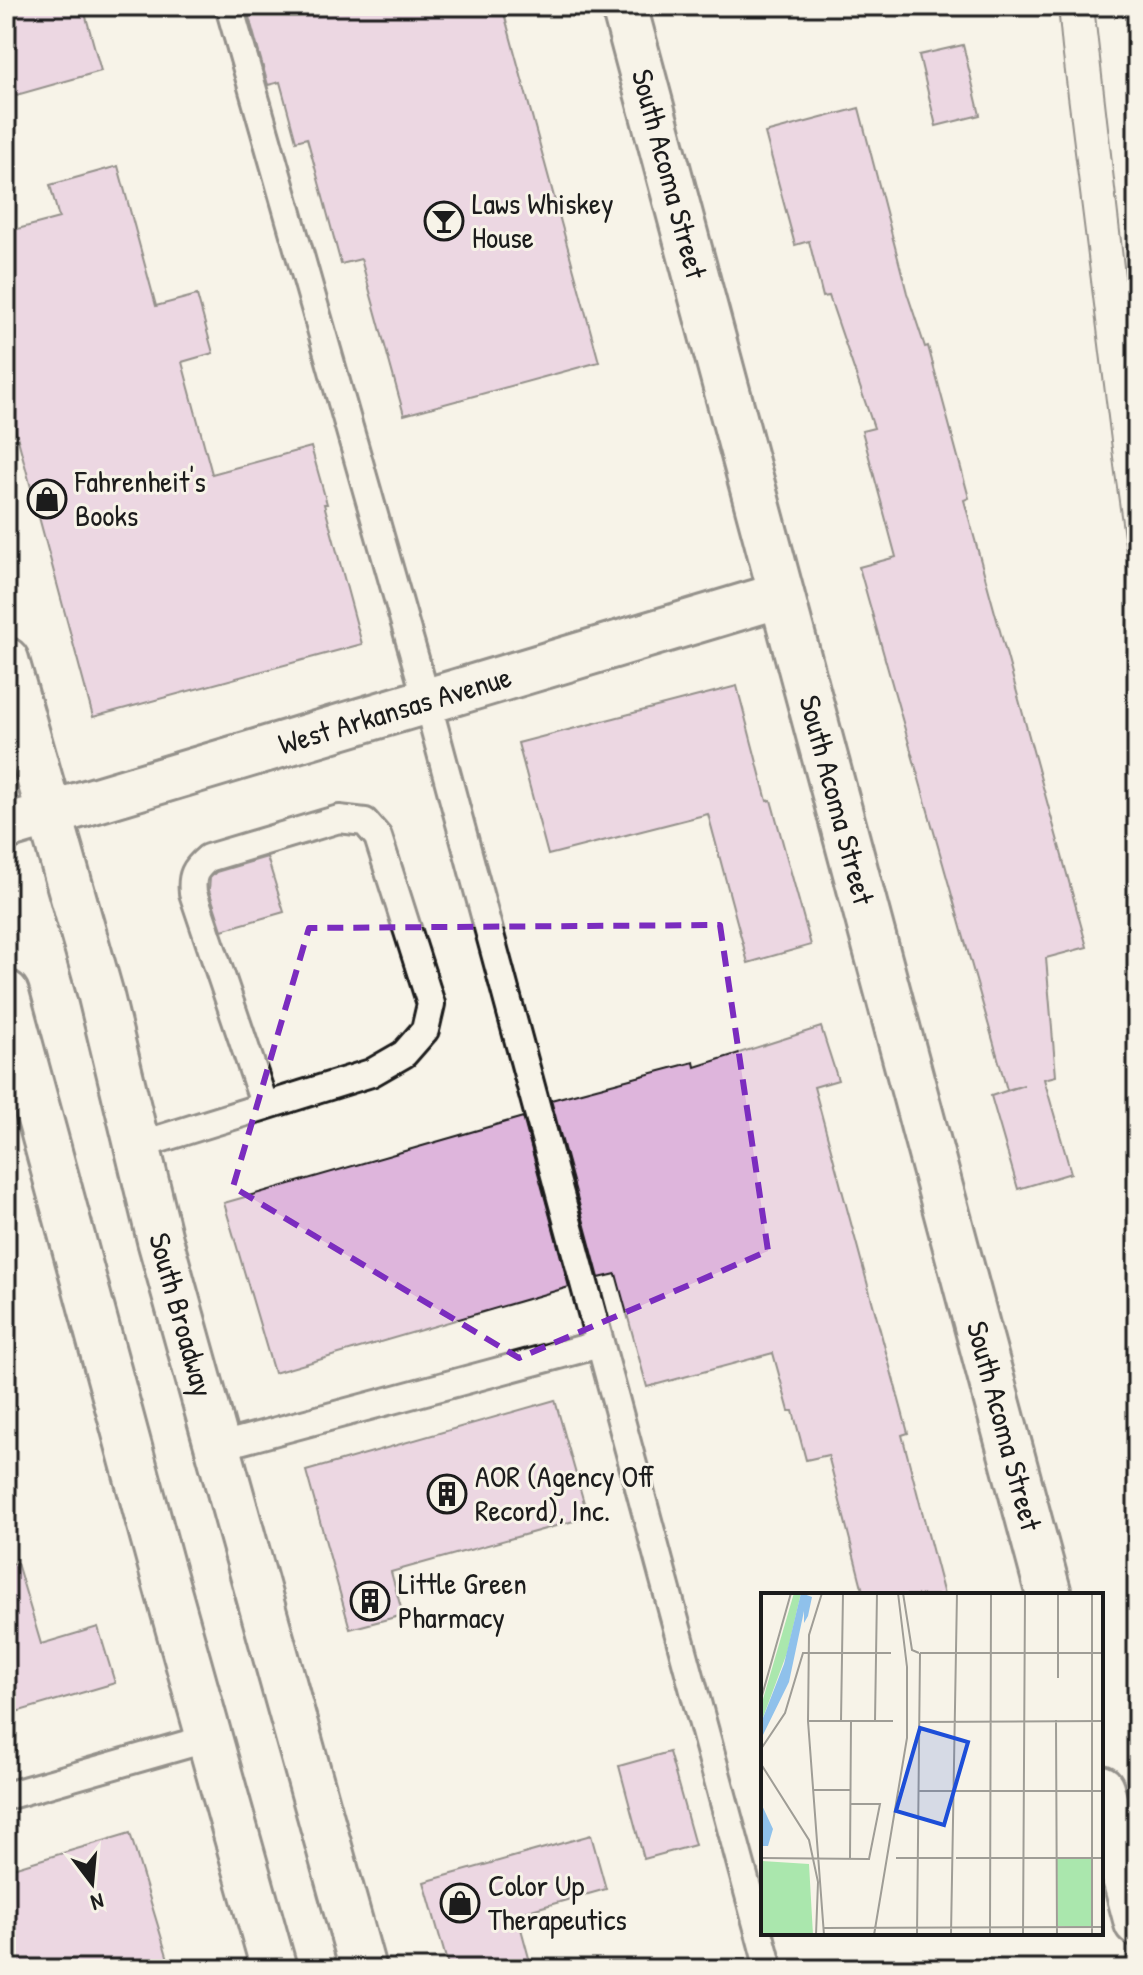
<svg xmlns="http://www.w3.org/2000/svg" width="1143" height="1975" viewBox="0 0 1143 1975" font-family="'Patrick Hand',sans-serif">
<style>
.building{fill:#deb5dc;stroke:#1c1c1c;stroke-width:2}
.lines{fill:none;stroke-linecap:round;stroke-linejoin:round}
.lane-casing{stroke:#1c1c1c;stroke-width:32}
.street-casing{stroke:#1c1c1c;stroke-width:50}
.primary-casing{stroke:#1c1c1c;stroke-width:50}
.lane{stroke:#f7f3e8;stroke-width:26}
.street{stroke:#f7f3e8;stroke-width:44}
.primary{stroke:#f7f3e8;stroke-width:44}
.tram{stroke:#1c1c1c;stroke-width:2}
.marked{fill:none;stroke:#7b2cbf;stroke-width:6;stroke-dasharray:16 10;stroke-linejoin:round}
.labels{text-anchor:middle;stroke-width:6;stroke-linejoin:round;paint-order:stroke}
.street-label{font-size:30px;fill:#1c1c1c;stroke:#f7f3e8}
.poi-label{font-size:30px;fill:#1c1c1c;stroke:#f7f3e8;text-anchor:start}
.inset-road{fill:none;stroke:#9f9d96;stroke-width:2}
.view{fill:#1d4ed8;fill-opacity:0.15;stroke:#1d4ed8;stroke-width:4}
.inset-edge{fill:none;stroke:#1c1c1c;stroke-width:4}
</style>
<rect width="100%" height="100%" fill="#f7f3e8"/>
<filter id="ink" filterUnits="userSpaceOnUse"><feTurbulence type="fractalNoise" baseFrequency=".0125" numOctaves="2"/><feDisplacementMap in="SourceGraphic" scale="16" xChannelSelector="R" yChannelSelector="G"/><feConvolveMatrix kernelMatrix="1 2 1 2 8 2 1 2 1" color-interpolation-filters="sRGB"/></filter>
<g filter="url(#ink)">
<g class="building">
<polygon points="6,6 83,6 101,71 6,98"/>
<polygon points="246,6 502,6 599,362 404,415 361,259 341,264 307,138 296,141 280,82 268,85"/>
<polygon points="963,45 980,115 936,126 919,55"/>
<polygon points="859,108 907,293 925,347 928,346 969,498 964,500 1087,947 1046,958 1056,1076 1044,1079 1071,1173 1018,1189 991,1096 1024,1085 1007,1090 859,567 896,557 862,431 874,428 829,296 823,297 809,241 795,245 765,133"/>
<polygon points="118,166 156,306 197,295 213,353 182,362 212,474 311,447 327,504 324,504 362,644 93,717 6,395 6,232 59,218 50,185"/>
<polygon points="737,686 767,801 771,800 811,945 748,963 708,814 548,855 518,743"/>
<polygon points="267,857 284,912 222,930 209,890 210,878 216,872"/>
<polygon points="821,1027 838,1080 814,1087 908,1433 902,1435 944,1595 864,1595 828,1455 806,1460 793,1411 789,1411 773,1353 647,1387 616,1274 599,1278 551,1100 694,1062 695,1067"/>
<polygon points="523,1117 569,1287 274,1373 224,1203"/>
<polygon points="555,1400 588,1517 391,1572 403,1615 350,1629 306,1471"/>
<polygon points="17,1563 41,1644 98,1627 115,1683 6,1715 6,1564"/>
<polygon points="669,1752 695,1845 644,1859 619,1766"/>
<polygon points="130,1833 171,1969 6,1969 6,1870"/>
<polygon points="591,1835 606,1889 517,1914 532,1969 449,1969 424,1882"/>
</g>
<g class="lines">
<defs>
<g id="lane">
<polyline points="229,6 427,701 769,1969"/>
<path d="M137,1146l234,-73 33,-19 21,-24 6,-26 -53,-167 -13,-15 -26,-3 -131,39c-13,11 -17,17 -15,35l72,213"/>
<polyline points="217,1447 600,1344"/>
<polyline points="6,1796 209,1738"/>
</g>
<g id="street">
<path id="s1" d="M624,6l425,1589"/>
<path id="s2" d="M6,827l775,-232"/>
<polyline points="1101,1788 1137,1923"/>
</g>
<g id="primary">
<path id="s3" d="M6,660l94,332 60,248 203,729"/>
<polyline points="6,993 163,1573 274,1969"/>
</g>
</defs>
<use href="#lane" class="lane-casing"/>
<use href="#street" class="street-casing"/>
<use href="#primary" class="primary-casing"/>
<use href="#lane" class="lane"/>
<use href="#street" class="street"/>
<use href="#primary" class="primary"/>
<g class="tram">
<polyline points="1058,6 1062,48 1115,473 1137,629"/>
<polyline points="1094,6 1137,380"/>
</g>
</g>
</g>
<path d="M0 0H1143V1975H0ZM720,925l48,326 -249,107 -286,-171 76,-259z" fill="#f7f3e8" fill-opacity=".55" fill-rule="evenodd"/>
<path class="marked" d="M720,925l48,326 -249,107 -286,-171 76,-259z"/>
<defs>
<symbol id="bar-ring" viewBox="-11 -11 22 22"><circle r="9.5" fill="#f7f3e8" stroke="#1c1c1c" stroke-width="1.5"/><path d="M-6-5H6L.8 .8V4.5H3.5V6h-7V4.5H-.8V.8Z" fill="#1c1c1c"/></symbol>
<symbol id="shop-ring" viewBox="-11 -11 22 22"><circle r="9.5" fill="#f7f3e8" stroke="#1c1c1c" stroke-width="1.5"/><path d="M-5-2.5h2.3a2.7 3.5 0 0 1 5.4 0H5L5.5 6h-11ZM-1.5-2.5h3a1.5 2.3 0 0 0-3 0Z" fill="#1c1c1c"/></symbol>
<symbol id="building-ring" viewBox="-11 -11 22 22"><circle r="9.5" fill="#f7f3e8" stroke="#1c1c1c" stroke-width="1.5"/><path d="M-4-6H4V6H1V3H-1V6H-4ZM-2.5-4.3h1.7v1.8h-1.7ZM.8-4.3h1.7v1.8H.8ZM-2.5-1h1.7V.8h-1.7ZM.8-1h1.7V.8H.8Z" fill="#1c1c1c"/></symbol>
</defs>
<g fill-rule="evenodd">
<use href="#bar-ring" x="422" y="199" width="44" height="44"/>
<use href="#shop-ring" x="25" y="477" width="44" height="44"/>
<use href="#building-ring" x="425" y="1472" width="44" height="44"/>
<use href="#building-ring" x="348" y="1579" width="44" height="44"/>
<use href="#shop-ring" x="438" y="1881" width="44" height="44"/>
</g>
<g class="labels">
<g class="street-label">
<text dy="10" stroke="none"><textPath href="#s1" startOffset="174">South Acoma Street</textPath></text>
<text dy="10" stroke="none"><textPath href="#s2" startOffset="406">West Arkansas Avenue</textPath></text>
<text dy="10" stroke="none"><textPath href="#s1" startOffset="822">South Acoma Street</textPath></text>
<text dy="10" stroke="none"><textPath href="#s3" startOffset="678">South Broadway</textPath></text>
<text dy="10" stroke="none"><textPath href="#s1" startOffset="1470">South Acoma Street</textPath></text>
</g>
<g class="poi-label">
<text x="472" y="214">Laws Whiskey<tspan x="472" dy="34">House</tspan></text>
<text x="75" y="492">Fahrenheit's<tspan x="75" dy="34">Books</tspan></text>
<text x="475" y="1487">AOR (Agency Off<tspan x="475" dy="34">Record), Inc.</tspan></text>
<text x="398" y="1594">Little Green<tspan x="398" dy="34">Pharmacy</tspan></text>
<text x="488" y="1896">Color Up<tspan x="488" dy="34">Therapeutics</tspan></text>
</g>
</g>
<g transform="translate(761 1593)">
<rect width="342" height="342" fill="#f7f3e8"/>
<path d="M33,0h7l-14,60 -26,70v-17zM296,265h35v70l-34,-2zM0,268l48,3 4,71h-52z" fill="#aae7ad"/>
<path d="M40,0l11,4 -4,19 -4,7v-12l-15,71 -28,57v-16l23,-59zM0,193v17l12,26 -5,17h-7z" fill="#8fc1eb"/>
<path class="inset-road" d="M61,0l-13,42 -1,86 16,214M142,0l9,57 7,3M297,0v85M159,60h183M0,106l30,-106M295,127l1,215M47,128h85M80,128l2,-128M114,128l2,-128M159,129l183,-1M0,156l24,-36 18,-60h88M0,171l48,76 9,42 -2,53M52,197h38M158,198h184M0,265l108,1 11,-55h-29M135,265h56M195,265h147M89,266l1,-138M63,335l279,-1M113,342l33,-197v-71l-9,-74M156,342l3,-282M190,342l6,-342M229,342l1,-342M262,342l2,-342M331,342v-342"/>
<path class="view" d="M159,135l48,14 -24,83 -48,-14z"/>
<rect width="342" height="342" class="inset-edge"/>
</g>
<rect width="1143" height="1975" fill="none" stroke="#f7f3e8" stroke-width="32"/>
<rect x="16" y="16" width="1111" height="1943" fill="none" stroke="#1c1c1c" stroke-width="3" filter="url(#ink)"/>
<g transform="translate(92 1883) rotate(164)" stroke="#f7f3e8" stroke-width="6" paint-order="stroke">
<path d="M0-6L14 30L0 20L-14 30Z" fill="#1c1c1c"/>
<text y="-12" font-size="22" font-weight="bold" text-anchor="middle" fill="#1c1c1c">N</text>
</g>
</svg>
